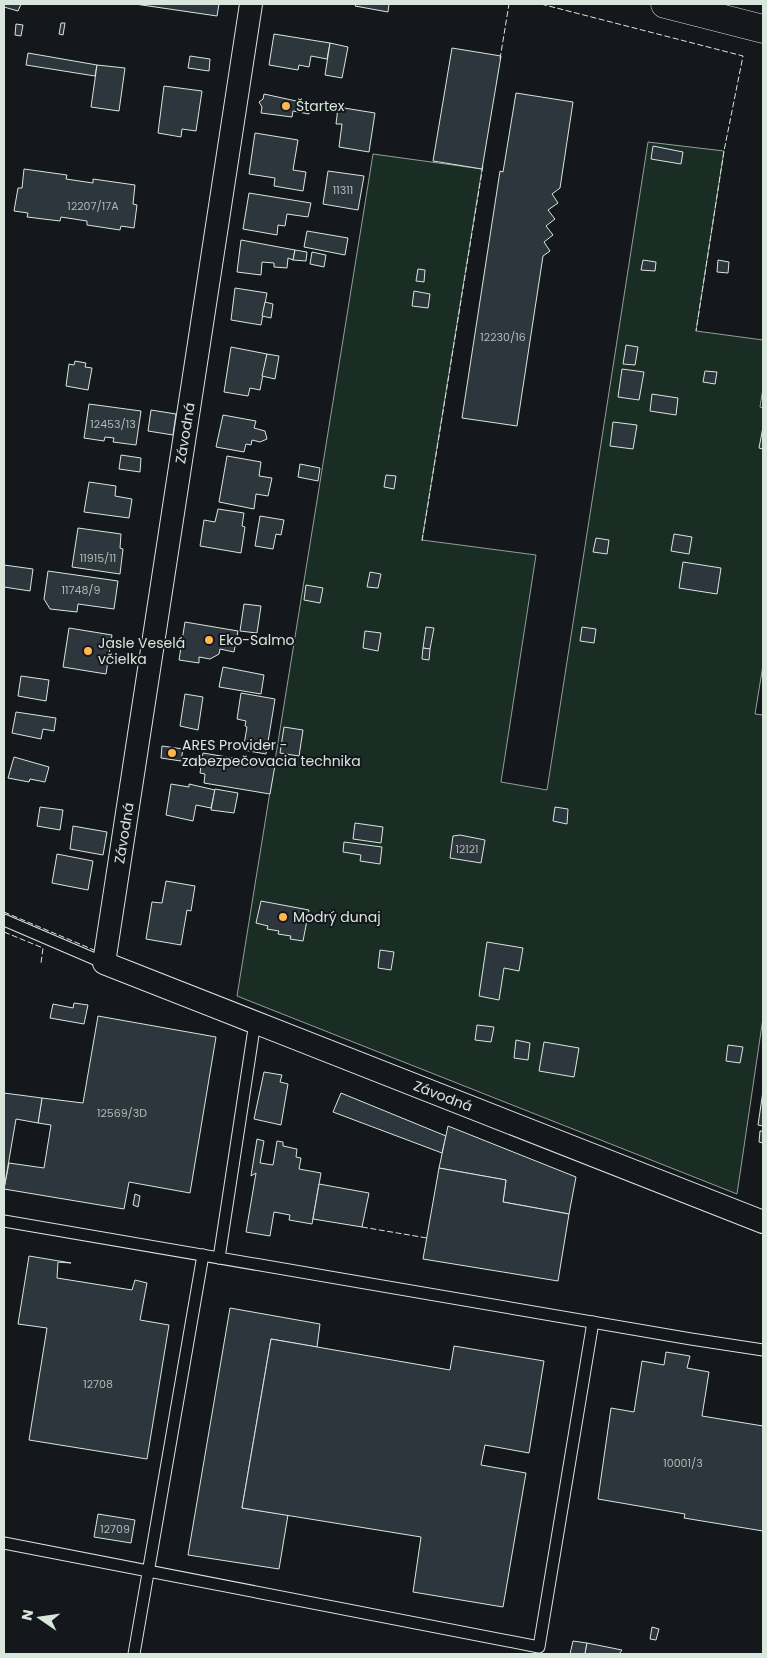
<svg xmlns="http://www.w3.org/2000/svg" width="767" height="1658" viewBox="0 0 767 1658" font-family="Poppins,sans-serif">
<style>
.green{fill:#1a2d24;stroke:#939e99}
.building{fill:#2c363c;stroke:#d8e6dc}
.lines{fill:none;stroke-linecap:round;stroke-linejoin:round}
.lane-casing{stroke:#d8e6dc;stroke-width:13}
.street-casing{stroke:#d8e6dc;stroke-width:24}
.primary-casing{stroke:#d8e6dc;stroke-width:29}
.lane{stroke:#14181c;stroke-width:11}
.street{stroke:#14181c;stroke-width:22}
.primary{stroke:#14181c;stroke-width:28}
.fence{stroke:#d8e6dc;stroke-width:1;stroke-dasharray:6 2.5;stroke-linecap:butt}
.poi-dot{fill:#ffb74d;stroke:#14181c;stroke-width:2}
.labels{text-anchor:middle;stroke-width:4;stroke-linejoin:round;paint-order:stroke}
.number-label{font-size:11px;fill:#adbab4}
.poi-label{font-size:14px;fill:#d8e6dc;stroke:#14181c;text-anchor:start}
.street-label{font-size:14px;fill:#d8e6dc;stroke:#14181c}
</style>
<rect width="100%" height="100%" fill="#14181c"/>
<polygon class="green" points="648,142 724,151 696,331 763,340 763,388 760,407 763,408 763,665 755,714 763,715 763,1018 737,1194 237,996 373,154 482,169 422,540 536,555 501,782 547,790"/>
<g class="building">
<polygon points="4,4 21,4 18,11 4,7"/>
<polygon points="135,4 219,4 217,16"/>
<polygon points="356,4 389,4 388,12 355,6"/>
<polygon points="61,23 65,23 63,35 59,34"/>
<polygon points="16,24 23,25 21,36 15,35"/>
<polygon points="274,34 330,43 327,59 311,56 309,67 299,65 298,70 269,65"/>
<polygon points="330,43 348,47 342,78 325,75"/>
<polygon points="452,48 501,56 482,169 433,161"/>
<polygon points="28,53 97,65 95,76 26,65"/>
<polygon points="190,56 210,59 209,71 188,68"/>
<polygon points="97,65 125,68 119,111 91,107"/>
<polygon points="164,86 202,91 196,131 182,129 181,137 158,133"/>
<polygon points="516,93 573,102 560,188 552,194 558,203 548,210 555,219 546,226 553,235 544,242 550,251 543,256 517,426 462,418 500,171 503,172"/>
<polygon points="264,94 310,104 309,114 293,111 292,117 261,113 262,107 259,102 263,99"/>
<polygon points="338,107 375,113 369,152 339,147 342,124 336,124"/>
<polygon points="255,133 298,140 293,170 306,172 303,191 274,186 275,178 249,174"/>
<polygon points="653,146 683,152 681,164 651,159"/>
<polygon points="24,169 67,175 66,179 93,183 93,179 135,185 133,204 137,205 134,228 121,226 120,230 87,225 87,221 61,217 60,221 27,217 28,213 14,211 18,188 22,188"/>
<polygon points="328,171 364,176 358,210 323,204"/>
<polygon points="249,193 311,203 308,217 287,214 285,226 278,225 277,235 243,229"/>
<polygon points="307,231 348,238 345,255 304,247"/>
<polygon points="241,240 295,250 293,260 288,258 287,268 274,267 274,263 262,262 261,275 237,272"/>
<polygon points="295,250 307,252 306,261 293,260"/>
<polygon points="312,252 326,255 324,267 310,264"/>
<polygon points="643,260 656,262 655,271 641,270"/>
<polygon points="718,260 729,262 728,273 717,272"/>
<polygon points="418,269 425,270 424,282 416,281"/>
<polygon points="235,288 267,293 261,325 231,320"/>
<polygon points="414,291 430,294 428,308 412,306"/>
<polygon points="265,302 273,304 271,318 262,316"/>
<polygon points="626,345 638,347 635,365 623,364"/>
<polygon points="231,347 267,354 260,390 250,388 248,396 224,392"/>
<polygon points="267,354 279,356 275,379 262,376"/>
<polygon points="75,361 86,363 85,367 92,368 88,390 66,386 69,364 74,365"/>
<polygon points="622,369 644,372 639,400 618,397"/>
<polygon points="705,371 717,372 715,384 703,382"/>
<polygon points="652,394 678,398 676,415 650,411"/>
<polygon points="89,404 141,411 136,445 113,442 114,438 105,437 104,441 84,438"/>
<polygon points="151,410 176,414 173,435 148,431"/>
<polygon points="223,415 256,421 254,428 265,431 267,439 260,442 252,440 251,445 246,444 244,452 216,447"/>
<polygon points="613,422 637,425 633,449 610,446"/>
<polygon points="763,427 763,449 759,448"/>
<polygon points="121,455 141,458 140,472 119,469"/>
<polygon points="227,456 261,462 259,476 272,478 268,496 256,494 254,509 219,502"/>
<polygon points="300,464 320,468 318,481 298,477"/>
<polygon points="386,475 396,476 394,489 384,487"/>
<polygon points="89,482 116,486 115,496 132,499 129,518 84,512"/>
<polygon points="218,509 244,513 242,526 245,527 241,553 200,546 204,520 215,522"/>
<polygon points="260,516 284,520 281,535 276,534 273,549 255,546"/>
<polygon points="78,528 121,534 120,548 123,549 120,574 72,567"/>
<polygon points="674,534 692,537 689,554 671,551"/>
<polygon points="596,538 609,540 607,554 593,552"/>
<polygon points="683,562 721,568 717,594 679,588"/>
<polygon points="4,565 33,569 30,591 4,587"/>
<polygon points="48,571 118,581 114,609 78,604 77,612 50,609 44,599"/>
<polygon points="370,572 381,574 378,588 367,587"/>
<polygon points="306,585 323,588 320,603 304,600"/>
<polygon points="244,604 261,606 257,633 240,631"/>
<polygon points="185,622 238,631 234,652 220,649 219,654 210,659 199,657 199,663 179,660"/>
<polygon points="426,627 434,628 430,649 423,648"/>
<polygon points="582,627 596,629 594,643 580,641"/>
<polygon points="69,628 112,635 106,674 63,667"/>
<polygon points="365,631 381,633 378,651 363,648"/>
<polygon points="423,648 430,649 429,660 422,659"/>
<polygon points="223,667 264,675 261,694 219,687"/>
<polygon points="21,676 49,680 46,701 18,696"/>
<polygon points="241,693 275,699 266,754 243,750 247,727 245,726 246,721 237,719"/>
<polygon points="185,694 203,697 198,730 180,726"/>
<polygon points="16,712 56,718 54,731 43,729 41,739 12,733"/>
<polygon points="284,727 303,730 299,756 280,753"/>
<polygon points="162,746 183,749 181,761 161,758"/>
<polygon points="203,753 275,765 270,794 204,783 205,774 200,773"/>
<polygon points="14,757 49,767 45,782 30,779 29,782 8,778"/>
<polygon points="171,784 189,787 189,784 215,790 211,808 196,805 193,821 166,815"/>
<polygon points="215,789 238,793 234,813 211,810"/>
<polygon points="40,807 63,810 60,830 37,826"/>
<polygon points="555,807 568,809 567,824 553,821"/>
<polygon points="355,823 383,827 381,843 353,839"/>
<polygon points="73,826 107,832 103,855 70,849"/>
<polygon points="460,835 485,840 481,863 450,858 453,836"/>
<polygon points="344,842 382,847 380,864 360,861 361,855 343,852"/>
<polygon points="57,854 93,861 88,890 52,883"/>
<polygon points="166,881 195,886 191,911 187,910 181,945 146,939 152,902 162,903"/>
<polygon points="261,901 309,910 303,941 290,939 291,936 278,934 279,931 267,929 268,926 256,923"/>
<polygon points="487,942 523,948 519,971 504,968 499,1000 479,996"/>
<polygon points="380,950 394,952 391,970 378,968"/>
<polygon points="74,1003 88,1005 84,1024 50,1018 53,1004 73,1008"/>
<polygon points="98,1016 216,1037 190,1193 129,1182 124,1209 4,1189 9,1163 44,1168 51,1125 38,1123 42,1098 83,1103"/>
<polygon points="477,1025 494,1027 491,1042 475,1040"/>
<polygon points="516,1040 530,1043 528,1060 514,1058"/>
<polygon points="544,1042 579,1048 574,1077 539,1071"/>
<polygon points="728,1045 743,1047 740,1063 726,1061"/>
<polygon points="264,1072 282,1075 280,1082 288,1084 281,1125 254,1119"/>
<polygon points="763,1091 763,1126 758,1125"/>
<polygon points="4,1093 42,1098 38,1123 16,1119 4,1189"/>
<polygon points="341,1093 446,1136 442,1153 333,1112"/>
<polygon points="448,1126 576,1177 569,1214 503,1202 506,1180 439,1168"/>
<polygon points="760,1131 763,1131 763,1143 759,1142"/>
<polygon points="257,1139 264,1141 260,1163 273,1165 277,1141 283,1142 283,1146 297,1149 296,1157 301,1158 299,1169 321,1173 312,1224 289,1220 290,1215 274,1212 270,1236 246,1232 256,1173 251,1176"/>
<polygon points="439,1168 506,1180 503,1202 569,1214 558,1281 423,1259"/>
<polygon points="319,1184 369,1193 362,1227 313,1219"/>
<polygon points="135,1194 140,1196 138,1207 133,1205"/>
<polygon points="29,1256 71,1263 58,1262 57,1278 132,1290 135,1280 147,1283 140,1320 169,1325 147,1459 29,1440 47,1328 18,1324"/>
<polygon points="230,1308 320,1324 317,1347 271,1339 242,1508 288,1515 279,1569 188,1555"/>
<polygon points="271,1339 450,1370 454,1346 544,1361 529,1453 485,1445 481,1465 526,1473 503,1607 413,1592 421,1537 242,1508"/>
<polygon points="666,1352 690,1356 687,1368 709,1372 702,1416 763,1426 763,1531 684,1518 685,1514 598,1499 611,1408 634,1412 642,1361 664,1365"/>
<polygon points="98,1514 135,1520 131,1543 94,1537"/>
<polygon points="652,1627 659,1629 656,1640 650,1639"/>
<polygon points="573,1641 587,1643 585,1654 570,1654"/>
<polygon points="587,1643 622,1650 619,1654 585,1654"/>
</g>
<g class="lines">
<defs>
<g id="lane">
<polyline points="4,920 104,963"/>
<polyline points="4,1221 691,1339 763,1350"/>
<polyline points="219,1258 255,1022"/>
<polyline points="4,1543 539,1647 593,1322"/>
<polyline points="134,1654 203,1255"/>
</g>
<polyline id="street" points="251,4 104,963 763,1222"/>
<polyline id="primary" points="665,4 763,29"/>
</defs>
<use href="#lane" class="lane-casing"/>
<use href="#street" class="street-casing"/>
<use href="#primary" class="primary-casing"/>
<use href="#lane" class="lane"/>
<use href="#street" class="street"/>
<use href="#primary" class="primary"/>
<g class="fence">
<polyline points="541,4 743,56 724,151 696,331"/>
<polyline points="500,59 509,4"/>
<polyline points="422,541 483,165"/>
<polyline points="4,912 94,950"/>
<polyline points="4,932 43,948 41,963"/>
<polyline points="362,1227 427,1238"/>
</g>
</g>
<g class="poi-dot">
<circle cx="286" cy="106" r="5"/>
<circle cx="209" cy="640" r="5"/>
<circle cx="88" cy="651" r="5"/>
<circle cx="172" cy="753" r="5"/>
<circle cx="283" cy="917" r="5"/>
</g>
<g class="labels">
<g class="number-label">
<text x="343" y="194">11311</text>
<text x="93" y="210">12207/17A</text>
<text x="503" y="341">12230/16</text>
<text x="113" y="428">12453/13</text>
<text x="98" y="562">11915/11</text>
<text x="81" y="594">11748/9</text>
<text x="467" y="853">12121</text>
<text x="122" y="1117">12569/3D</text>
<text x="98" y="1388">12708</text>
<text x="683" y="1467">10001/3</text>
<text x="115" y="1533">12709</text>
</g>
<g class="poi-label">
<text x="296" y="111">Štartex</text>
<text x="219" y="645">Eko-Salmo</text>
<text x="98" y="648">Jasle Veselá<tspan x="98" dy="16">včielka</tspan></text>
<text x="182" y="750">ARES Provider -<tspan x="182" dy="16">zabezpečovacia technika</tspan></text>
<text x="293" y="922">Modrý dunaj</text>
</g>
<g class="street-label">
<text transform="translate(185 433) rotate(-81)" y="5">Závodná</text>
<text transform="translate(124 833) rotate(-81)" y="5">Závodná</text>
<text transform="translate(443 1096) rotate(21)" y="5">Závodná</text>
</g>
</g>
<rect width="767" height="1658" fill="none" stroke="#d8e6dc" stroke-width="10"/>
<g transform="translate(40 1618) rotate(283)" stroke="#14181c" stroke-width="4" paint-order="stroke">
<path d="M0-4L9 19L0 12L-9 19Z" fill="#d8e6dc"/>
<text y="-8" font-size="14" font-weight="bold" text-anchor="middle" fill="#d8e6dc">N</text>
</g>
</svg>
